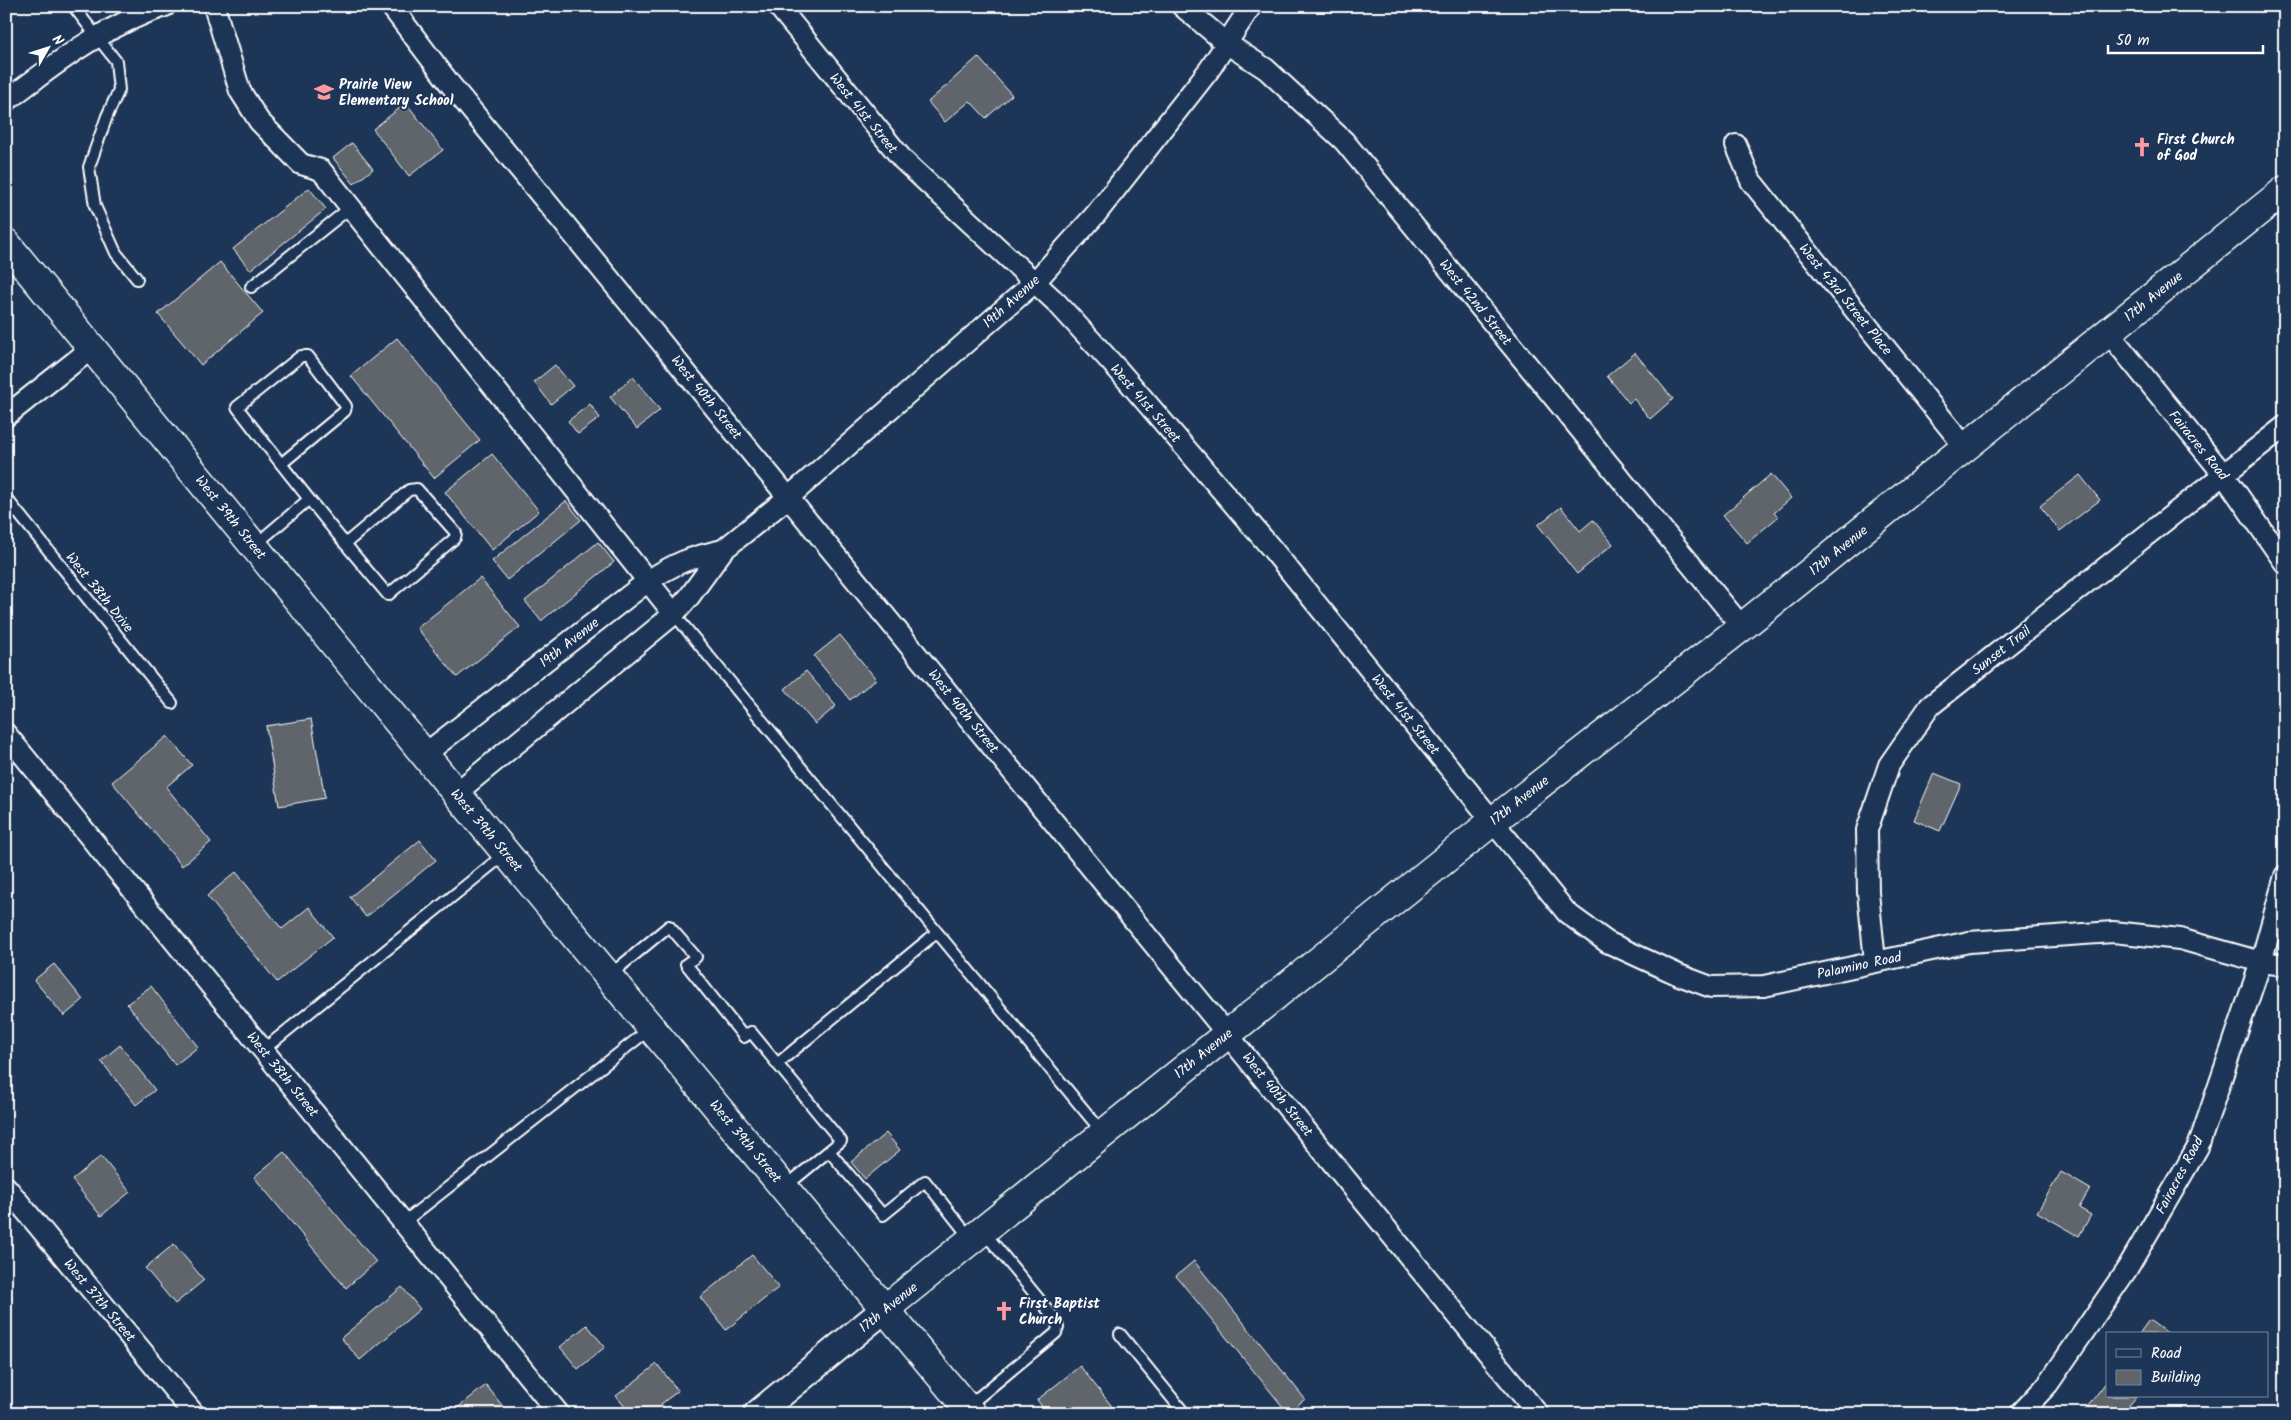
<svg xmlns="http://www.w3.org/2000/svg" width="2291" height="1420" viewBox="0 0 2291 1420" font-family="Kalam,sans-serif">
<style>
.building{fill:#5f656b;stroke:#fff}
.lines{fill:none;stroke-linecap:round;stroke-linejoin:round}
.service-casing{stroke:#fff;stroke-width:14}
.minor-casing{stroke:#fff;stroke-width:24}
.tertiary-casing{stroke:#fff;stroke-width:30}
.secondary-casing{stroke:#fff;stroke-width:31}
.service{stroke:#1d3557;stroke-width:10}
.minor{stroke:#1d3557;stroke-width:20}
.tertiary{stroke:#1d3557;stroke-width:26}
.secondary{stroke:#1d3557;stroke-width:28}
.labels{text-anchor:middle;stroke-width:4;stroke-linejoin:round;paint-order:stroke}
.poi-label{font-size:14px;font-weight:bold;fill:#fff;stroke:#1d3557;text-anchor:start}
.street-label{font-size:14px;fill:#fff;stroke:#1d3557}
</style>
<rect width="100%" height="100%" fill="#1d3557"/>
<filter id="ink" filterUnits="userSpaceOnUse"><feTurbulence type="fractalNoise" baseFrequency=".02" numOctaves="2"/><feDisplacementMap in="SourceGraphic" scale="10" xChannelSelector="R" yChannelSelector="G"/><feConvolveMatrix kernelMatrix="1 2 1 2 8 2 1 2 1" color-interpolation-filters="sRGB"/></filter>
<g filter="url(#ink)">
<g class="building">
<polygon points="978,57 1012,95 986,118 970,101 945,122 928,102"/>
<polygon points="406,103 443,150 409,176 373,129"/>
<polygon points="352,143 373,169 354,184 333,158"/>
<polygon points="309,188 326,209 250,270 233,249"/>
<polygon points="220,262 263,313 201,365 158,314"/>
<polygon points="397,338 480,440 434,478 351,376"/>
<polygon points="1635,353 1673,399 1650,419 1634,399 1629,403 1607,376"/>
<polygon points="555,365 573,386 551,404 534,382"/>
<polygon points="633,377 660,410 637,429 610,397"/>
<polygon points="590,404 600,418 578,434 568,421"/>
<polygon points="492,454 539,511 492,550 445,492"/>
<polygon points="1771,474 1791,498 1774,513 1778,517 1747,543 1723,515"/>
<polygon points="2080,475 2100,500 2060,531 2040,506"/>
<polygon points="566,501 581,520 507,580 492,561"/>
<polygon points="1561,507 1580,531 1593,520 1613,544 1577,574 1538,525"/>
<polygon points="598,542 614,562 541,621 525,601"/>
<polygon points="480,578 520,627 457,677 417,628"/>
<polygon points="840,635 876,679 850,700 814,656"/>
<polygon points="806,671 836,706 815,724 785,689"/>
<polygon points="311,719 325,798 279,806 266,726"/>
<polygon points="167,736 192,765 166,787 211,842 182,866 112,782"/>
<polygon points="1934,773 1961,784 1940,831 1914,820"/>
<polygon points="420,840 436,860 366,917 350,897"/>
<polygon points="236,872 282,929 309,907 333,937 277,982 207,896"/>
<polygon points="54,964 83,1000 64,1016 34,980"/>
<polygon points="151,986 198,1047 175,1065 127,1004"/>
<polygon points="120,1045 155,1090 136,1105 101,1061"/>
<polygon points="886,1133 900,1150 865,1179 851,1162"/>
<polygon points="284,1152 376,1262 346,1288 254,1177"/>
<polygon points="101,1156 130,1192 101,1216 72,1180"/>
<polygon points="2061,1172 2090,1189 2079,1208 2091,1215 2079,1236 2037,1212"/>
<polygon points="174,1244 204,1280 175,1304 145,1268"/>
<polygon points="752,1255 779,1287 726,1330 700,1297"/>
<polygon points="1194,1261 1305,1399 1288,1413 1176,1276"/>
<polygon points="402,1287 420,1309 360,1360 341,1338"/>
<polygon points="2149,1320 2168,1334 2139,1334"/>
<polygon points="587,1325 605,1347 578,1369 560,1347"/>
<polygon points="657,1364 678,1391 661,1404 665,1409 659,1414 631,1414 616,1396"/>
<polygon points="1080,1366 1118,1414 1048,1414 1037,1400"/>
<polygon points="2107,1381 2107,1396 2137,1396 2122,1414 2082,1414"/>
<polygon points="486,1385 509,1414 450,1414"/>
</g>
<g class="lines">
<defs>
<g id="service">
<polyline points="73,6 116,61 119,90 107,116 89,167 95,206 116,253 137,279"/>
<polyline points="251,287 351,207"/>
<path d="M281,464l64,-53 1,-5 -38,-50h-7l-64,51c49,64 99,127 151,188l67,-57 1,-5 -39,-44 -8,1 -64,54"/>
<polyline points="6,498 172,703"/>
<polyline points="255,545 308,500"/>
<polyline points="674,614 1103,1133"/>
<polyline points="610,975 669,926 696,957 686,964 744,1037 751,1032 841,1141 785,1187"/>
<polyline points="263,1050 506,853"/>
<polyline points="777,1064 936,933"/>
<polyline points="829,1151 883,1215 925,1181 970,1238"/>
<polyline points="404,1222 651,1028"/>
<polyline points="1120,1334 1185,1414"/>
<polyline points="967,1407 1056,1333 1058,1328 1056,1320 984,1232"/>
</g>
<g id="minor">
<polyline points="214,6 240,91 259,121 301,164 321,170 674,614"/>
<polyline points="391,6 450,84 1538,1414"/>
<polyline points="778,6 903,160 1057,303 1121,373 1272,549 1567,913 1607,942 1679,975 1711,987 1764,986 1969,942 2113,932 2180,939 2261,962 2285,965"/>
<polyline points="1182,6 1226,43 1266,69 1344,141 1742,627"/>
<path d="M6,101c52,-39 97,-75 159,-95"/>
<polyline points="1736,145 1751,181 1965,447"/>
<polyline points="2108,332 2224,475 2285,563"/>
<polyline points="6,416 92,348"/>
<polyline points="6,734 559,1414"/>
<path d="M425,754l223,-173c27,-18 43,-24 75,-31"/>
<polyline points="456,793 674,614 689,597 723,550 789,497 1035,282 1096,214 1209,70 1251,6"/>
<polyline points="1875,961 1868,893 1867,830 1889,765 1930,706 2285,426"/>
<polyline points="6,1187 194,1414"/>
<polyline points="2020,1414 2048,1384 2127,1269 2198,1147 2261,962 2285,876"/>
</g>
<polyline id="tertiary" points="757,1414 885,1309"/>
<g id="secondary">
<polyline points="6,243 456,793 972,1414"/>
<polyline points="885,1309 1493,821 1742,627 2285,190"/>
</g>
</defs>
<use href="#service" class="service-casing"/>
<use href="#minor" class="minor-casing"/>
<use href="#tertiary" class="tertiary-casing"/>
<use href="#secondary" class="secondary-casing"/>
<use href="#service" class="service"/>
<use href="#minor" class="minor"/>
<use href="#tertiary" class="tertiary"/>
<use href="#secondary" class="secondary"/>
</g>
</g>
<defs>
<symbol id="school-bare" viewBox="-9 -9 18 18"><path d="M0-5L7-2L0 1L-7-2ZM-4 1L0 2.5L4 1V4Q0 6-4 4Z" fill="#ff9aa2" stroke="#1d3557" stroke-width="2.5" paint-order="stroke"/></symbol>
<symbol id="church-bare" viewBox="-9 -9 18 18"><path d="M-1.2-6h2.4v3.5h3.3v2.4h-3.3V6h-2.4V-.1h-3.3v-2.4h3.3Z" fill="#ff9aa2" stroke="#1d3557" stroke-width="2.5" paint-order="stroke"/></symbol>
</defs>
<g fill-rule="evenodd">
<use href="#school-bare" x="310" y="78" width="28" height="28"/>
<use href="#church-bare" x="2128" y="133" width="28" height="28"/>
<use href="#church-bare" x="990" y="1297" width="28" height="28"/>
</g>
<g class="labels">
<g class="poi-label">
<text x="339" y="89">Prairie View<tspan x="339" dy="16">Elementary School</tspan></text>
<text x="2157" y="144">First Church<tspan x="2157" dy="16">of God</tspan></text>
<text x="1019" y="1308">First Baptist<tspan x="1019" dy="16">Church</tspan></text>
</g>
<g class="street-label">
<text transform="translate(864 113) rotate(51)" y="5">West 41st Street</text>
<text transform="translate(2153 296) rotate(-39)" y="5">17th Avenue</text>
<text transform="translate(1846 299) rotate(51)" y="5">West 43rd Street Place</text>
<text transform="translate(1011 301) rotate(-42)" y="5">19th Avenue</text>
<text transform="translate(1476 302) rotate(51)" y="5">West 42nd Street</text>
<text transform="translate(707 397) rotate(51)" y="5">West 40th Street</text>
<text transform="translate(1146 403) rotate(49)" y="5">West 41st Street</text>
<text transform="translate(2199 445) rotate(51)" y="5">Fairacres Road</text>
<text transform="translate(231 517) rotate(51)" y="5">West 39th Street</text>
<text transform="translate(1838 550) rotate(-39)" y="5">17th Avenue</text>
<text transform="translate(100 592) rotate(51)" y="5">West 38th Drive</text>
<text transform="translate(569 642) rotate(-38)" y="5">19th Avenue</text>
<text transform="translate(2001 650) rotate(-38)" y="5">Sunset Trail</text>
<text transform="translate(964 711) rotate(51)" y="5">West 40th Street</text>
<text transform="translate(1406 714) rotate(51)" y="5">West 41st Street</text>
<text transform="translate(1519 800) rotate(-38)" y="5">17th Avenue</text>
<text transform="translate(487 830) rotate(50)" y="5">West 39th Street</text>
<text transform="translate(1859 965) rotate(-12)" y="5">Palamino Road</text>
<text transform="translate(1203 1053) rotate(-39)" y="5">17th Avenue</text>
<text transform="translate(283 1074) rotate(51)" y="5">West 38th Street</text>
<text transform="translate(1278 1094) rotate(51)" y="5">West 40th Street</text>
<text transform="translate(746 1141) rotate(50)" y="5">West 39th Street</text>
<text transform="translate(2179 1175) rotate(-62)" y="5">Fairacres Road</text>
<text transform="translate(100 1300) rotate(50)" y="5">West 37th Street</text>
<text transform="translate(888 1307) rotate(-39)" y="5">17th Avenue</text>
</g>
</g>
<rect width="2291" height="1420" fill="none" stroke="#1d3557" stroke-width="25"/>
<rect x="12" y="12" width="2266" height="1395" fill="none" stroke="#fff" stroke-width="2" filter="url(#ink)"/>
<rect x="2106" y="1332" width="162" height="65" fill="#1d3557" stroke="#77869a"/>
<rect x="2116" y="1349" width="25" height="8" fill="#1d3557" stroke="#77869a"/>
<text x="2151" y="1358" font-size="15" fill="#ffffff">Road</text>
<rect x="2116" y="1370" width="25" height="15" fill="#5f656b" stroke="#77869a"/>
<text x="2151" y="1382" font-size="15" fill="#ffffff">Building</text>
<g transform="translate(48 48) rotate(51)" stroke="#1d3557" stroke-width="4" paint-order="stroke">
<path d="M0-4L9 19L0 12L-9 19Z" fill="#ffffff"/>
<text y="-8" font-size="14" font-weight="bold" text-anchor="middle" fill="#ffffff">N</text>
</g>
<path d="M2108 45v8h155v-8" fill="none" stroke="#ffffff" stroke-width="2.5"/>
<text x="2116" y="45" font-size="15" fill="#ffffff" stroke="#1d3557" stroke-width="4" paint-order="stroke">50 m</text>
</svg>
